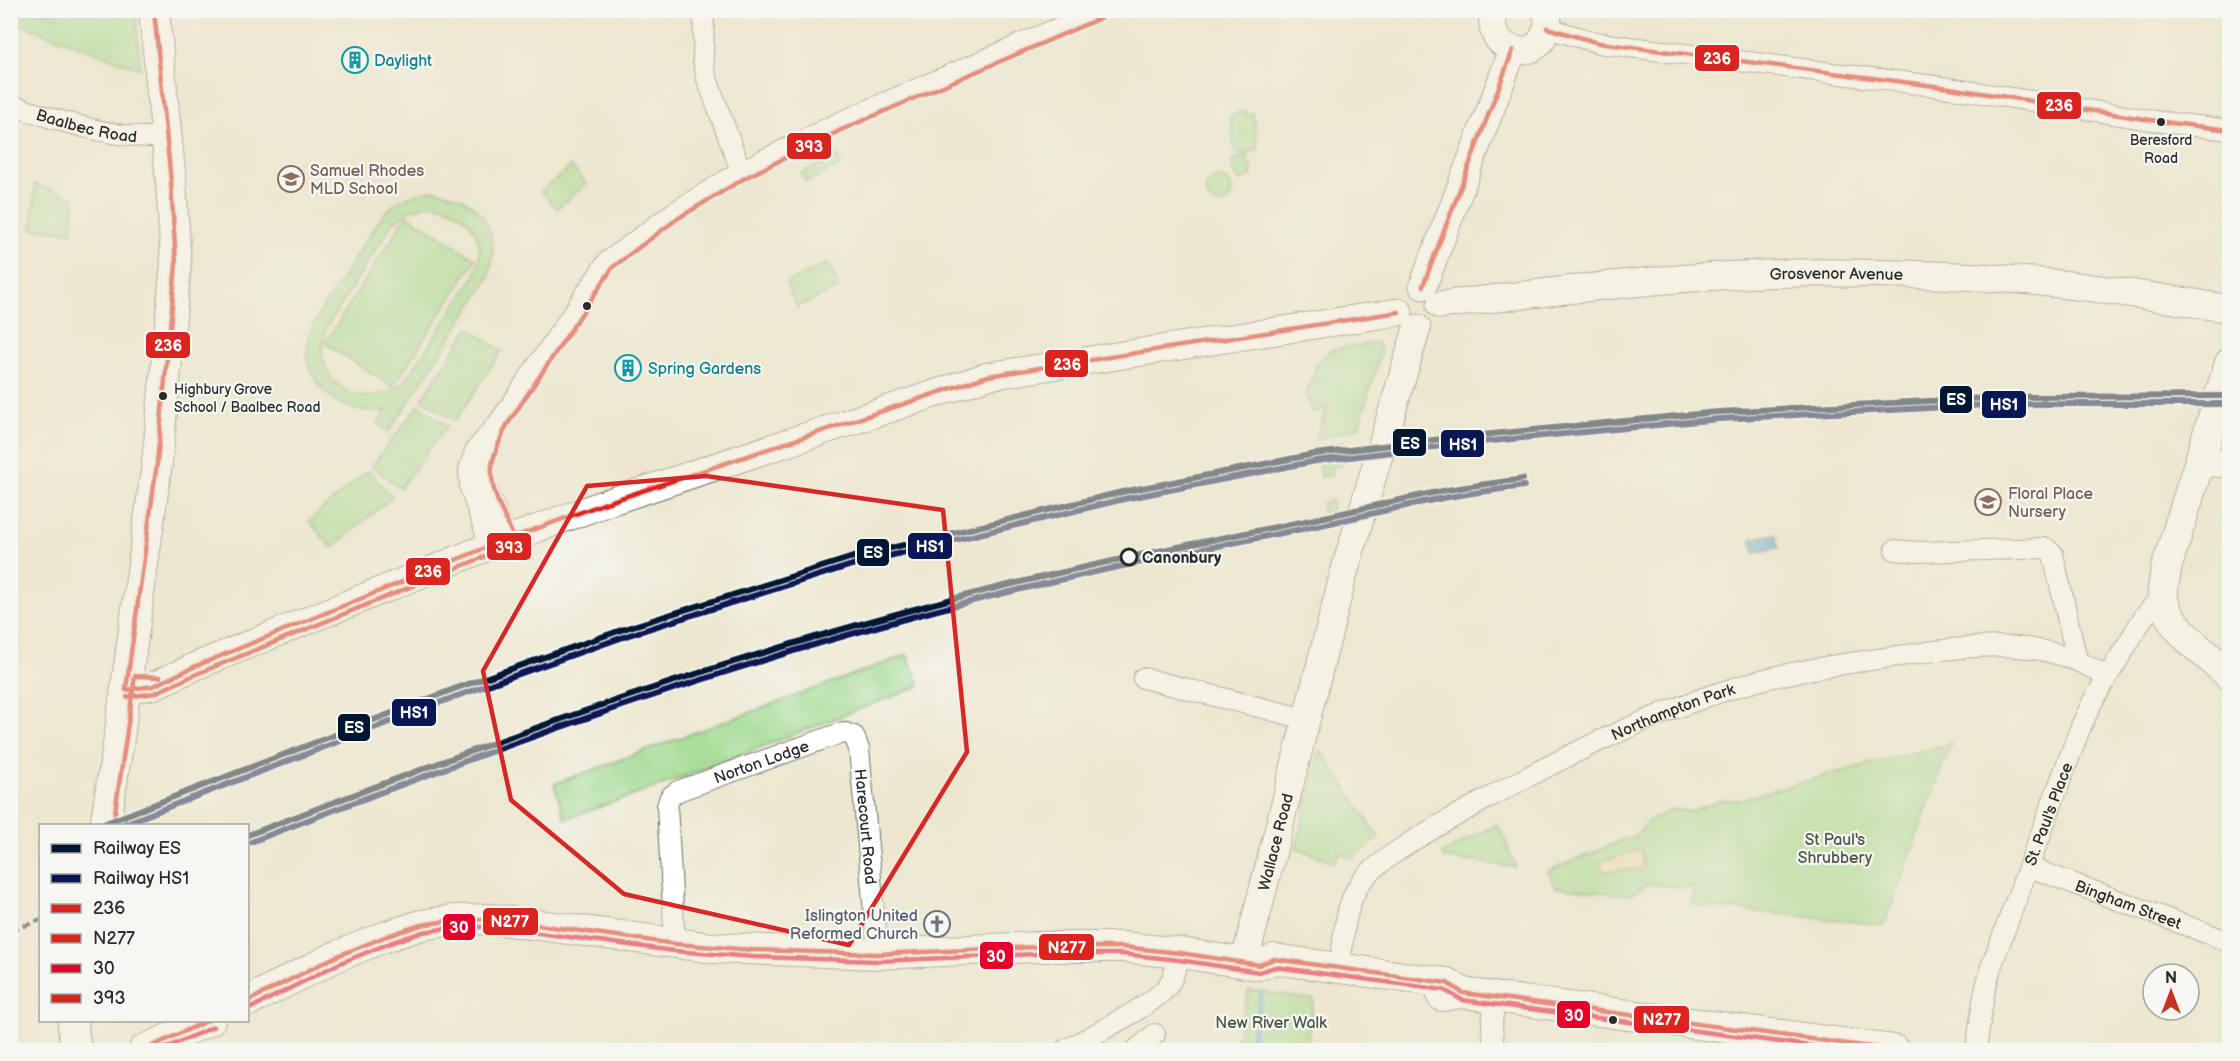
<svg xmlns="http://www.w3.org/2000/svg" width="2240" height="1061" viewBox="0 0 2240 1061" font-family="'Balsamiq Sans',sans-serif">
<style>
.green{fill:#9fda8e;stroke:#65825c;stroke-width:1.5;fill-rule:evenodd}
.sand{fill:#eeda9e;stroke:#8c8264;stroke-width:1.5}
.water{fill:#50a4cc;stroke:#3e687c;stroke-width:1.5}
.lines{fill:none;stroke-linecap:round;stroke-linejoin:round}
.stream{stroke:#50a4cc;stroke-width:5}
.street-casing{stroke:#6f6d64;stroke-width:22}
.secondary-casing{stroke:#6f6d64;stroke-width:29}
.primary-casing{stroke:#6f6d64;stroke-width:32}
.street{stroke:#fff;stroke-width:20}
.secondary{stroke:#fff;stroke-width:27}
.primary{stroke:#fff;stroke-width:30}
.rail{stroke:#2b2b2b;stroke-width:4.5;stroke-dasharray:9 4.5;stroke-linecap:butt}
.bus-1-casing{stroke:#f6f6f2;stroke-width:9}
.bus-2-casing{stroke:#f6f6f2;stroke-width:9}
.bus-3-casing{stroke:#f6f6f2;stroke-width:9}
.bus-4-casing{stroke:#f6f6f2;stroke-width:9}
.bus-1{stroke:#dc241f;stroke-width:4.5}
.bus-2{stroke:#dc241f;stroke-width:4.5}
.bus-3{stroke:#e4002b;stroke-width:4.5}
.bus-4{stroke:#dc241f;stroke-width:4.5}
.rail-1-casing{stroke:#f6f6f2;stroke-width:10}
.rail-2-casing{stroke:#f6f6f2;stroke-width:10}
.rail-1{stroke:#011633;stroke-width:6}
.rail-2{stroke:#091855;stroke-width:6}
.marked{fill:none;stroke:#d62828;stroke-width:4.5;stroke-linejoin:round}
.bus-dot{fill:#2b2b2b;stroke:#f6f6f2;stroke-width:2}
.stop-dot{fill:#f6f6f2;stroke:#2b2b2b;stroke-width:3}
.labels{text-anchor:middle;stroke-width:4.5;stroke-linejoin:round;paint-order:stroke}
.bus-label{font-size:14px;fill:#2b2b2b;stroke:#f6f6f2}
.culture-label{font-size:16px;fill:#0d838f;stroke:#f6f6f2;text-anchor:start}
.street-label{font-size:16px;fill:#2b2b2b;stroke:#f6f6f2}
.education-label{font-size:16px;fill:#785e54;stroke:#f6f6f2;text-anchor:start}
.stop-label{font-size:16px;font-weight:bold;fill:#2b2b2b;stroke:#f6f6f2;text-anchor:start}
.park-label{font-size:16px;fill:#485744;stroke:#f6f6f2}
.worship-label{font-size:16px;fill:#5b616d;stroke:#f6f6f2;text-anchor:end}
.line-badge{stroke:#f6f6f2;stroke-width:2}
.badge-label{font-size:16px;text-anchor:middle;font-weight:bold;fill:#fff}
</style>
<rect width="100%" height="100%" fill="#f6f6f2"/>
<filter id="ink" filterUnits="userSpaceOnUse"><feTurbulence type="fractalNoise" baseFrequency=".0167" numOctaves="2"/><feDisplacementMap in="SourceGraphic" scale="12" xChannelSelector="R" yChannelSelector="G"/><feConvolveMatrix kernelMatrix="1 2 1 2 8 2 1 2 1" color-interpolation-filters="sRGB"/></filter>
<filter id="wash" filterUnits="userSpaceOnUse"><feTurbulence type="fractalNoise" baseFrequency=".008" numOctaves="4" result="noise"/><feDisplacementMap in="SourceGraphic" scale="24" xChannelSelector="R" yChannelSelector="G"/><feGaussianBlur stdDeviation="1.35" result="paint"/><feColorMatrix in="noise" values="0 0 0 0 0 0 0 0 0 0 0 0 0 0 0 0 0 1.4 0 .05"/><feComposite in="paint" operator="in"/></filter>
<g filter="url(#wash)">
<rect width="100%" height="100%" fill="#ede7cf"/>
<g class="green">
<polygon points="10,11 136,11 140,69 11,21"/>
<polygon points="1246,110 1246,114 1253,113 1258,150 1251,151 1251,154 1243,155 1242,152 1235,153 1230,116 1237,115 1237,112"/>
<polygon points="838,156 842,165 806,182 801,173"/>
<polygon points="1247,156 1252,172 1250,177 1241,181 1236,177 1232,165 1234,158"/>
<polygon points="571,166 586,184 557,209 541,191"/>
<circle cx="1219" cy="191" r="13"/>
<polygon points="35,184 75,198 72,232 32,229"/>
<path d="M432,190c50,5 71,44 56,90l-99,152 -11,-8 8,-14c-21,4 -44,-1 -60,-17 -40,-40 -8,-78 16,-115 14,-21 27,-42 41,-63 14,-15 28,-22 49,-25zM430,204c40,4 60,36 44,73l-69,105c-44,37 -99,-2 -78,-56l66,-103 15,-12z"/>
<polygon points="407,215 476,259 393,387 325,343"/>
<polygon points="828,263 839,288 797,307 786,283"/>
<polygon points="469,328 502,351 455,421 422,399"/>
<polygon points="1373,343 1377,343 1381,351 1359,427 1316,440 1326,409 1312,412 1306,395 1316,366 1330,350"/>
<polygon points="419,405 447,426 400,488 371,467"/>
<polygon points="1341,442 1343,465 1331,467 1332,475 1320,477 1317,448"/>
<polygon points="368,470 392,497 332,548 309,521"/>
<polygon points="1332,500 1334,518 1324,520 1322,503"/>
<polygon points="907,655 920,686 646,791 565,819 554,784"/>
<polygon points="1951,743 1884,925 1691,905 1695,888 1648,884 1630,895 1555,887 1548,871 1638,834 1648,821 1674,809 1690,812 1718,801 1742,799 1838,772"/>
<polygon points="1320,749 1379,838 1351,860 1349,857 1339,853 1335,862 1296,848"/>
<polygon points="1498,824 1516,867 1444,858 1442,853"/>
<polygon points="1249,990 1314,1000 1306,1050 1234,1050"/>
</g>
<polygon class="sand" points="1641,849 1643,869 1603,871 1599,862"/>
<polygon class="water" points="1776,534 1779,548 1754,553 1751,539"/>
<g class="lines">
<polyline class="stream" points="1249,1050 1262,992"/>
</g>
</g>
<g filter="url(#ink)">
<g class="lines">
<defs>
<g id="street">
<polyline points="704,10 703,60 706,76 741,171"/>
<polyline points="1547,28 1599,43 1950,88 2163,122 2230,130"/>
<path id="s1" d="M10,104c40,15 114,38 155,32"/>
<polyline points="492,441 483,470 485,484 507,540"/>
<polyline points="490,546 470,488 469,470 475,451 500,421 607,262 673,213 741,171 838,123 1100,10"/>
<polyline points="1895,550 1918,552 2046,548 2053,554 2054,559 2077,660"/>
<polyline points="1143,678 1306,719"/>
<path id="s2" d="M2029,867l201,75"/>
<path id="s3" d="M675,944l-8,-138 3,-9 8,-6 160,-57 8,-1 8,3 5,13 19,205"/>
<path id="s4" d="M1340,969c3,-27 4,-61 19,-84 18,-28 91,-66 122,-83 82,-45 167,-88 256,-115 54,-17 112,-24 169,-32 72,-10 136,-20 201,22"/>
<path d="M1065,1050c24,-13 92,-46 104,-66 6,-9 8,-21 11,-31"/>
<polyline points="1136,1050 1155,1034"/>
<polyline points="1494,1050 1492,1024 1495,997"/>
<path id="s5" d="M1976,1050l8,-56 7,-27 90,-241 12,-25 52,-86 8,-9 10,-7"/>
</g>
<g id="secondary">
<path d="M1496,10c-17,34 36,59 49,23 4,-8 4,-14 0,-23"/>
<polyline points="1423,286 1513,50"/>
<path id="s6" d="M1440,305c133,-16 268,-34 402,-32 69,1 140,2 208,10 60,6 120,16 180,26"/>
<polyline points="2199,462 2230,464"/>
<polyline points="126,690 153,686 196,666 490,546 603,504 988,376 1399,312"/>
<path id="s7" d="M1244,964l99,-388 74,-248"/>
</g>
<g id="primary">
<path d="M2230,363l-64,206c-1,9 -4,19 -3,28 3,29 46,60 67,78"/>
<polyline points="105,826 119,738 157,463 176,264 171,182 154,10"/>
<polyline points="1442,996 1463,993 1894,1050"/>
<polyline points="248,1001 335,957 387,936 421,925 453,920 493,919 713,948 878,954 1037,947 1122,947 1180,953 1259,965 1274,959 1447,983 1463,993"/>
<polyline points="74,1020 73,1028 76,1050"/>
<polyline points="144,1050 210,1020"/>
</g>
</defs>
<use href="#street" class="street-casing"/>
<use href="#secondary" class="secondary-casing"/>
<use href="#primary" class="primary-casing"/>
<use href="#street" class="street"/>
<use href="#secondary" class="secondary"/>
<use href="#primary" class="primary"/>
<polyline class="rail" points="10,931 40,920"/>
<defs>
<g id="bus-1">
<polyline points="154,10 171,182 176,264 157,463 126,690 153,686 196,666 490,546 603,504 988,376 1399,312"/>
<polyline points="1547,28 1599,43 1950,88 2163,122 2230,130"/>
<polyline points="1423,286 1513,50"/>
</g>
<g id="bus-2">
<polyline points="248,1001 335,957 387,936 421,925 453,920 493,919 675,944 753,950 878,954 1037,947 1122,947 1180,953 1259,965 1274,959 1447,983 1463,993 1894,1050"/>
<polyline points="144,1050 209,1020"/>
</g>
<g id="bus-3">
<polyline points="251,1008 338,964 390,943 423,932 454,927 493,927 674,951 753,957 878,961 1037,954 1122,954 1179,960 1259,972 1275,967 1444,990 1462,1000 1841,1050"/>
<polyline points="161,1050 213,1027"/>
</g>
<g id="bus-4">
<path d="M127,697l28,-4 44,-20 312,-127 3,-8c-10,-24 -27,-50 -21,-78 3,-12 9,-24 14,-35l106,-158 64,-48 68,-41 96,-48 262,-113"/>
<polyline points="113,826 135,676 160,677"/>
</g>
</defs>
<use href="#bus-1" class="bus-1-casing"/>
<use href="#bus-2" class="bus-2-casing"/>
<use href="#bus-3" class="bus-3-casing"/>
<use href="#bus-4" class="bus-4-casing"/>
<use href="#bus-1" class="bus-1"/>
<use href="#bus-2" class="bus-2"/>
<use href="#bus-3" class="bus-3"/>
<use href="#bus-4" class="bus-4"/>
<defs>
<g id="rail-1">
<polyline points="98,826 454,689 627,628 850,558 1122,492 1315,454 1450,438 1718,412 2006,397 2230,396"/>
<path d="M248,835c218,-84 437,-164 663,-225 128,-35 259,-62 390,-88 45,-9 91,-21 136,-30 29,-6 57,-9 86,-13"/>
</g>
<g id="rail-2">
<polyline points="119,826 457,696 629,635 852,565 1124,499 1316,461 1451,445 1719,419 2006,404 2230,404"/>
<path d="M251,842c217,-84 436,-164 661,-225 129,-35 259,-62 390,-88 46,-9 91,-21 136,-30 29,-6 57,-9 86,-13"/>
</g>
</defs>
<use href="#rail-1" class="rail-1-casing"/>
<use href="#rail-2" class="rail-2-casing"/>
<use href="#rail-1" class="rail-1"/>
<use href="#rail-2" class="rail-2"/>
</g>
</g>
<path d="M0 0H2240V1061H0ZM706,476l237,34 24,242 -118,193 -225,-51 -113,-94 -28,-129 104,-185z" fill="#ede7cf" fill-opacity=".55" fill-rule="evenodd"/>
<path class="marked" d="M706,476l237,34 24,242 -118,193 -225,-51 -113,-94 -28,-129 104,-185z"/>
<defs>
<symbol id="building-ring" viewBox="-11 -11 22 22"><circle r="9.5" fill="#f6f6f2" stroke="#0f9aa8" stroke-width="1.5"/><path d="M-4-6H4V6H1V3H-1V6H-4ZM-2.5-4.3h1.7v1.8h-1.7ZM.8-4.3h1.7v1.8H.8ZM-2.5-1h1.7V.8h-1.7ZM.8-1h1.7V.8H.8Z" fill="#0f9aa8"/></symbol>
<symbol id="school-ring" viewBox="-11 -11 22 22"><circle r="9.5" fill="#f6f6f2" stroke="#8d6e63" stroke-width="1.5"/><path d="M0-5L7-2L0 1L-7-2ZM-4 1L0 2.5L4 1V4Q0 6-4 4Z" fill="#8d6e63"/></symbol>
<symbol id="church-ring" viewBox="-11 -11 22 22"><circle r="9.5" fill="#f6f6f2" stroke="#6b7280" stroke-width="1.5"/><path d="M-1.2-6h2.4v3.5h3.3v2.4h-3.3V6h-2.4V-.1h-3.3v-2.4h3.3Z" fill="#6b7280"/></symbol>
</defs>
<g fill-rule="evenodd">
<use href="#building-ring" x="340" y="45" width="30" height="30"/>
<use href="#school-ring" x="276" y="164" width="30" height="30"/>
<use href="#building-ring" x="613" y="353" width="30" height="30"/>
<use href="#school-ring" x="1973" y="487" width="30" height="30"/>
<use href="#church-ring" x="922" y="909" width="30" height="30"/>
</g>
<g class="bus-dot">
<circle cx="2161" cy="122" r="5"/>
<circle cx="587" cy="306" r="5"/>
<circle cx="163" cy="396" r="5"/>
<circle cx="1613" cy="1020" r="5"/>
</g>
<circle class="stop-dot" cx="1129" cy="557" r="8"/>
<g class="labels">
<g class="bus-label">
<text x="2161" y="145">Beresford<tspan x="2161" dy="18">Road</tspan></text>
<text x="174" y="394" text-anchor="start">Highbury Grove<tspan x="174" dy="18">School / Baalbec Road</tspan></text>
</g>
<g class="culture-label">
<text x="374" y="66">Daylight</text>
<text x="648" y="374">Spring Gardens</text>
</g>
<g class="street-label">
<text dy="6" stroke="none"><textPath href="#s1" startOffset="80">Baalbec Road</textPath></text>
<text dy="6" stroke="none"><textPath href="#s6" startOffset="398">Grosvenor Avenue</textPath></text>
<text dy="6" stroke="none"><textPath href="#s4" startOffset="448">Northampton Park</textPath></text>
<text dy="6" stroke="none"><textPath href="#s3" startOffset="246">Norton Lodge</textPath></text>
<text dy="6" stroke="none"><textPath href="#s5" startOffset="248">St. Paul's Place</textPath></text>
<text dy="6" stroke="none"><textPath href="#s3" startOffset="436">Harecourt Road</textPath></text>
<text dy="6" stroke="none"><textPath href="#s7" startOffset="126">Wallace Road</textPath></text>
<text dy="6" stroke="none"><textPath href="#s2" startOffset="106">Bingham Street</textPath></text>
</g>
<g class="education-label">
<text x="310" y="176">Samuel Rhodes<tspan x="310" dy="18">MLD School</tspan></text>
<text x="2008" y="499">Floral Place<tspan x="2008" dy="18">Nursery</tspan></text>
</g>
<g class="stop-label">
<text x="1142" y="563">Canonbury</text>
</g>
<g class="park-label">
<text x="1835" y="845">St Paul's<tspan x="1835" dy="18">Shrubbery</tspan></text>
<text x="1271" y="1028">New River Walk</text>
</g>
<g class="worship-label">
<text x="918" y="921">Islington United<tspan x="918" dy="18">Reformed Church</tspan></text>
</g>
</g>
<g class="line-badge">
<rect x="1694" y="44" width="46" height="28" rx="6" fill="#dc241f"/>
<rect x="2036" y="91" width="46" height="29" rx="6" fill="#dc241f"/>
<rect x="786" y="132" width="46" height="28" rx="6" fill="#dc241f"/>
<rect x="145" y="331" width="46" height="28" rx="6" fill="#dc241f"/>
<rect x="1044" y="349" width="45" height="29" rx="6" fill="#dc241f"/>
<rect x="1939" y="385" width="34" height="29" rx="6" fill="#011633"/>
<rect x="1981" y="390" width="46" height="29" rx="6" fill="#091855"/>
<rect x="1392" y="428" width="35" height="29" rx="6" fill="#011633"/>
<rect x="1440" y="429" width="45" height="29" rx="6" fill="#091855"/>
<rect x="907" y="532" width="46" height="28" rx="6" fill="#091855"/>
<rect x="486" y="532" width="46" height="29" rx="6" fill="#dc241f"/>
<rect x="856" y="538" width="34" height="29" rx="6" fill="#011633"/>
<rect x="405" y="557" width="46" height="29" rx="6" fill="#dc241f"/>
<rect x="391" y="698" width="46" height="29" rx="6" fill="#091855"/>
<rect x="337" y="713" width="34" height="29" rx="6" fill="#011633"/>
<rect x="482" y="907" width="57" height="29" rx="6" fill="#dc241f"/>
<rect x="442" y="913" width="34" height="28" rx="6" fill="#e4002b"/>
<rect x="1038" y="933" width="57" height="28" rx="6" fill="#dc241f"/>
<rect x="979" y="941" width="35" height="29" rx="6" fill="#e4002b"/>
<rect x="1556" y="1000" width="35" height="29" rx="6" fill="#e4002b"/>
<rect x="1633" y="1005" width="57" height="29" rx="6" fill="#dc241f"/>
</g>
<g class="badge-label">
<text x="1717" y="64">236</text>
<text x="2059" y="111">236</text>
<text x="809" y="152">393</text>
<text x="168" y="351">236</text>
<text x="1067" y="370">236</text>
<text x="1956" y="405">ES</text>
<text x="2004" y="410">HS1</text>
<text x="1410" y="449">ES</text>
<text x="1463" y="450">HS1</text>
<text x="930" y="552">HS1</text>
<text x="509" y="553">393</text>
<text x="873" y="558">ES</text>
<text x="428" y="577">236</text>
<text x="414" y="718">HS1</text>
<text x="354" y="733">ES</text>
<text x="510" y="927">N277</text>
<text x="459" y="933">30</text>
<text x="1067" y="953">N277</text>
<text x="996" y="962">30</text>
<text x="1574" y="1021">30</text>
<text x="1662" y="1025">N277</text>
</g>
<rect width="2240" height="1061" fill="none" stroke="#f6f6f2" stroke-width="36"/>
<rect x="39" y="824" width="210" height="198" fill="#f6f6f2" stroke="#a5a5a2" stroke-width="1.5"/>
<rect x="51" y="844" width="30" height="9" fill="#011633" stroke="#a5a5a2" stroke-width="1.5"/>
<text x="93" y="854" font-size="18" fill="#2b2b2b">Railway ES</text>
<rect x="51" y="874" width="30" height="9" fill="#091855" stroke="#a5a5a2" stroke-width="1.5"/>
<text x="93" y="884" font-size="18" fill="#2b2b2b">Railway HS1</text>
<rect x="51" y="904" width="30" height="9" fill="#dc241f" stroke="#a5a5a2" stroke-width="1.5"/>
<text x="93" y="914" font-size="18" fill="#2b2b2b">236</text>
<rect x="51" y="934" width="30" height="9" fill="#dc241f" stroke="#a5a5a2" stroke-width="1.5"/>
<text x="93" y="944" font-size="18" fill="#2b2b2b">N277</text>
<rect x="51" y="964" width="30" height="9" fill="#e4002b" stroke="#a5a5a2" stroke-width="1.5"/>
<text x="93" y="974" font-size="18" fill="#2b2b2b">30</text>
<rect x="51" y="994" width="30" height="9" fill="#dc241f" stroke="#a5a5a2" stroke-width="1.5"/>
<text x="93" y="1004" font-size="18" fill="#2b2b2b">393</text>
<g transform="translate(2171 992)"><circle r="28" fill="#f6f6f2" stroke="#a5a5a2" stroke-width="1.5"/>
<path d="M0-4.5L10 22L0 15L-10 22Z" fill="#c8321e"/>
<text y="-9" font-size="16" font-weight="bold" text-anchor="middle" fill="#2b2b2b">N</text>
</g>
</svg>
